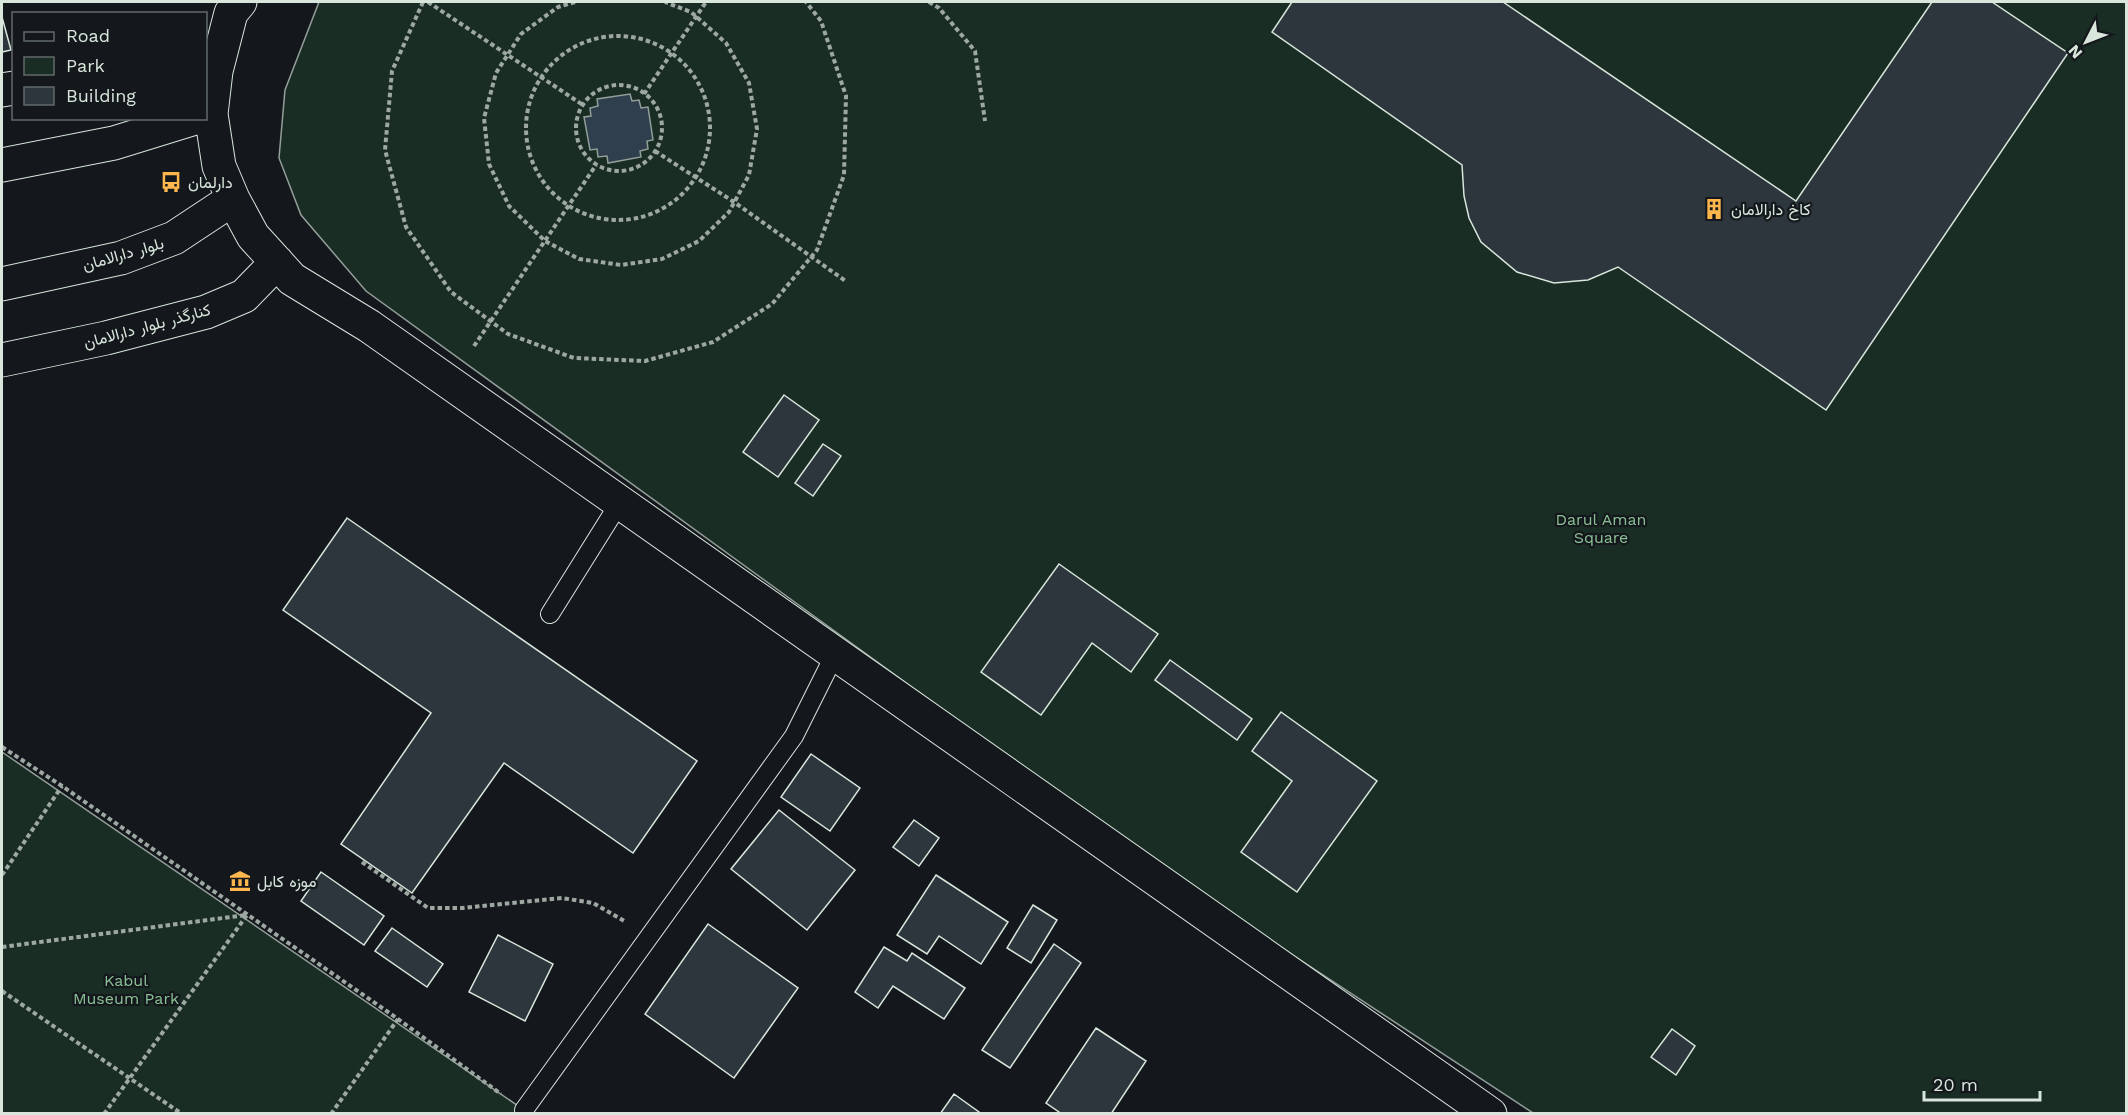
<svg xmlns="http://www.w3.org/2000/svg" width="2128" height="1115" viewBox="0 0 2128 1115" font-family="'Work Sans',Vazirmatn,sans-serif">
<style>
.green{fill:#1a2d24;stroke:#939e99;stroke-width:1.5}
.water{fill:#2f3f4d;stroke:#939e99;stroke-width:1.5}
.building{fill:#2c363c;stroke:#d8e6dc;stroke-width:1.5}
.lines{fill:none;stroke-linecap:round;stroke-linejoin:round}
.lane-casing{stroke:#d8e6dc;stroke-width:20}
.secondary-casing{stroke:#d8e6dc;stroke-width:35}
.path{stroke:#9da8a2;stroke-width:4;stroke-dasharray:4.5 3;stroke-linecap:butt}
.lane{stroke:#14181c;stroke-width:18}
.secondary{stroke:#14181c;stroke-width:33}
.labels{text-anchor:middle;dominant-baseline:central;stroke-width:4.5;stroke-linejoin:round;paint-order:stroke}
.poi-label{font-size:16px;fill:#d8e6dc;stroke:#14181c;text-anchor:start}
.street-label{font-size:16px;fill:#d8e6dc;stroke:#14181c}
.park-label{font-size:16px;fill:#8ac095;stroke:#14181c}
</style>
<rect width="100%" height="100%" fill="#14181c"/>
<path class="green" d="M319 2H2126V1113H1533L1168 873 366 291 301 215 279 158 285 90Z
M2 752 524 1110 528 1113H2Z"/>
<path class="water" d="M630 94 632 101 639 100 641 108 648 107 653 140 647 141 648 149 640 151 641 157 608 163 607 156 598 157 597 149 590 150 584 117 591 116 590 108 598 106 597 99Z"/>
<path class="building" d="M1292 2H1503L1796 201 1932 2H1992L2068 53 1826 410 1618 267 1588 280 1554 283 1517 272 1481 242 1469 218 1464 196 1462 165 1272 32Z
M2 17 11 50 2 52Z
M784 395 819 420 778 477 743 452Z
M823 444 841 456 813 496 795 483Z
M347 518 697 761 633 853 504 763 412 893 341 844 431 713 283 610Z
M1059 564 1158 634 1131 672 1092 643 1041 715 981 672Z
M1170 660 1252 719 1237 740 1155 680Z
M1281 712 1377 781 1297 892 1241 852 1292 781 1252 751Z
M811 754 860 788 830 831 781 797Z
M779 810 855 870 807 930 731 869Z
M914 820 939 838 919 866 893 847Z
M321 872 384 916 364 945 301 901Z
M936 875 1008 922 981 964 939 936 927 954 897 935Z
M1033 905 1057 920 1031 963 1007 948Z
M708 924 798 988 734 1078 645 1014Z
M392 928 443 964 427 987 375 951Z
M498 935 553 964 525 1021 469 992Z
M1054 944 1081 963 1010 1068 982 1050Z
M884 947 907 961 912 953 965 988 944 1019 893 986 878 1008 855 992Z
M1096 1028 1146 1061 1111 1114H1062L1046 1103Z
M1672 1029 1695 1046 1676 1075 1651 1057Z
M954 1094 979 1112 978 1114H940Z"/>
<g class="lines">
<defs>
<path id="lane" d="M550 614 620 502
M524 1110 794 736 835 654"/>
<path id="secondary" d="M240 2 231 13 216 71 211 114 219 166 233 199 253 236 292 279 369 326 1490 1114
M2 90 14 88
M2 165 114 143 195 118
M2 284 121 258 174 238 233 199
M2 360 106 338 206 312 244 296 277 262"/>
</defs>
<use href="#lane" class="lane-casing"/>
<use href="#secondary" class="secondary-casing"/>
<path class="path" d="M423 2 392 71 385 150 406 227 451 292 508 334 574 358 645 361 713 342 772 304 817 250 844 175 846 96 821 21 806 2
M428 2 583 105
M575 2 558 7 521 34 496 73 484 118 489 164 509 206 545 241 579 259 621 265 662 259 699 241 729 212 749 175 757 129 749 83 726 43 691 12 665 2
M929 2 939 8 975 51 985 121
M526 128a92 92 0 1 1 184 0a92 92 0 1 1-184 0Z
M576 128a43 43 0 1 1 86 0a43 43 0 1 1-86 0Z
M644 94 706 2
M655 151 734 202 847 282
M474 346 596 165
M2 747 62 786 398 1019 501 1094
M362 862 428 908H463L562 898 593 903 626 922
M2 875 62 786
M2 947 246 915
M2 991 182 1114
M104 1114 247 915
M331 1114 398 1019"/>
<use href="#lane" class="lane"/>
<use href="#secondary" class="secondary"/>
</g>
<defs>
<symbol id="bus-bare" viewBox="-9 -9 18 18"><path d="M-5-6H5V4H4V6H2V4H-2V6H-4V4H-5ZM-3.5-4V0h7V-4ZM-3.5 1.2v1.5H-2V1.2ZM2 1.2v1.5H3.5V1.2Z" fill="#ffb74d" stroke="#14181c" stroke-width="2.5" paint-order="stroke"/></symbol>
<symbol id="building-bare" viewBox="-9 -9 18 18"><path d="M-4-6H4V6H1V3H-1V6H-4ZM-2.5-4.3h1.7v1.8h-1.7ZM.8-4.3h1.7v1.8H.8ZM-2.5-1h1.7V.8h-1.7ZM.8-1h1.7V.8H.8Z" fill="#ffb74d" stroke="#14181c" stroke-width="2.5" paint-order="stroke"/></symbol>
<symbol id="museum-bare" viewBox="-9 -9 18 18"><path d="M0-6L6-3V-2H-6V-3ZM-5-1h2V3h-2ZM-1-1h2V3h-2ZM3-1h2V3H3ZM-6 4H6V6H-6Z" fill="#ffb74d" stroke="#14181c" stroke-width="2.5" paint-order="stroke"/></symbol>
</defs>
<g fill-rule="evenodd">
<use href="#bus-bare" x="156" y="167" width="30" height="30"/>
<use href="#building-bare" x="1699" y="194" width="30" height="30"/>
<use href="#museum-bare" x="225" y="866" width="30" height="30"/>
</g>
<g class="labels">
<g class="poi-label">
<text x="188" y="182">دارلمان</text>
<text x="1731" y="209">کاخ دارالامان</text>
<text x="257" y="881">موزه کابل</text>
</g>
<g class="street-label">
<text transform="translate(123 254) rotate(-16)">بلوار دارالامان</text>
<text transform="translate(147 326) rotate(-15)">کنارگذر بلوار دارالامان</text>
</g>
<g class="park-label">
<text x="1601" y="519">Darul Aman<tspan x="1601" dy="18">Square</tspan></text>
<text x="126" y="980">Kabul<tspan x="126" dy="18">Museum Park</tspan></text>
</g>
</g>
<rect width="2128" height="1115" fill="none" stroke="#d8e6dc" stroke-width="6"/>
<rect x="12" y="12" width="195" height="108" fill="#14181c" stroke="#626a69" stroke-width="1.5"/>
<rect x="24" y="32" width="30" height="9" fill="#14181c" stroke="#626a69" stroke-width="1.5"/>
<text x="66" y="42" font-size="18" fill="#d8e6dc">Road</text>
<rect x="24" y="57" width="30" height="18" fill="#1a2d24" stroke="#626a69" stroke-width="1.5"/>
<text x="66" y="72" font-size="18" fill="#d8e6dc">Park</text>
<rect x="24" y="87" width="30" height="18" fill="#2c363c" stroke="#626a69" stroke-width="1.5"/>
<text x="66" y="102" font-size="18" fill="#d8e6dc">Building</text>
<g transform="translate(2086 42) rotate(228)" stroke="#14181c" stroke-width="4.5" paint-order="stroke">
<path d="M0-4.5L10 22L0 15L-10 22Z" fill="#d8e6dc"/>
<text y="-9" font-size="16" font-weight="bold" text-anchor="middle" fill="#d8e6dc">N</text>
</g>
<path d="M1924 1091v9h116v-9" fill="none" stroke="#d8e6dc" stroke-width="3"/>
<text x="1933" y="1091" font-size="18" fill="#d8e6dc" stroke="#14181c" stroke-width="4.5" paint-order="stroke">20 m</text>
</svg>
